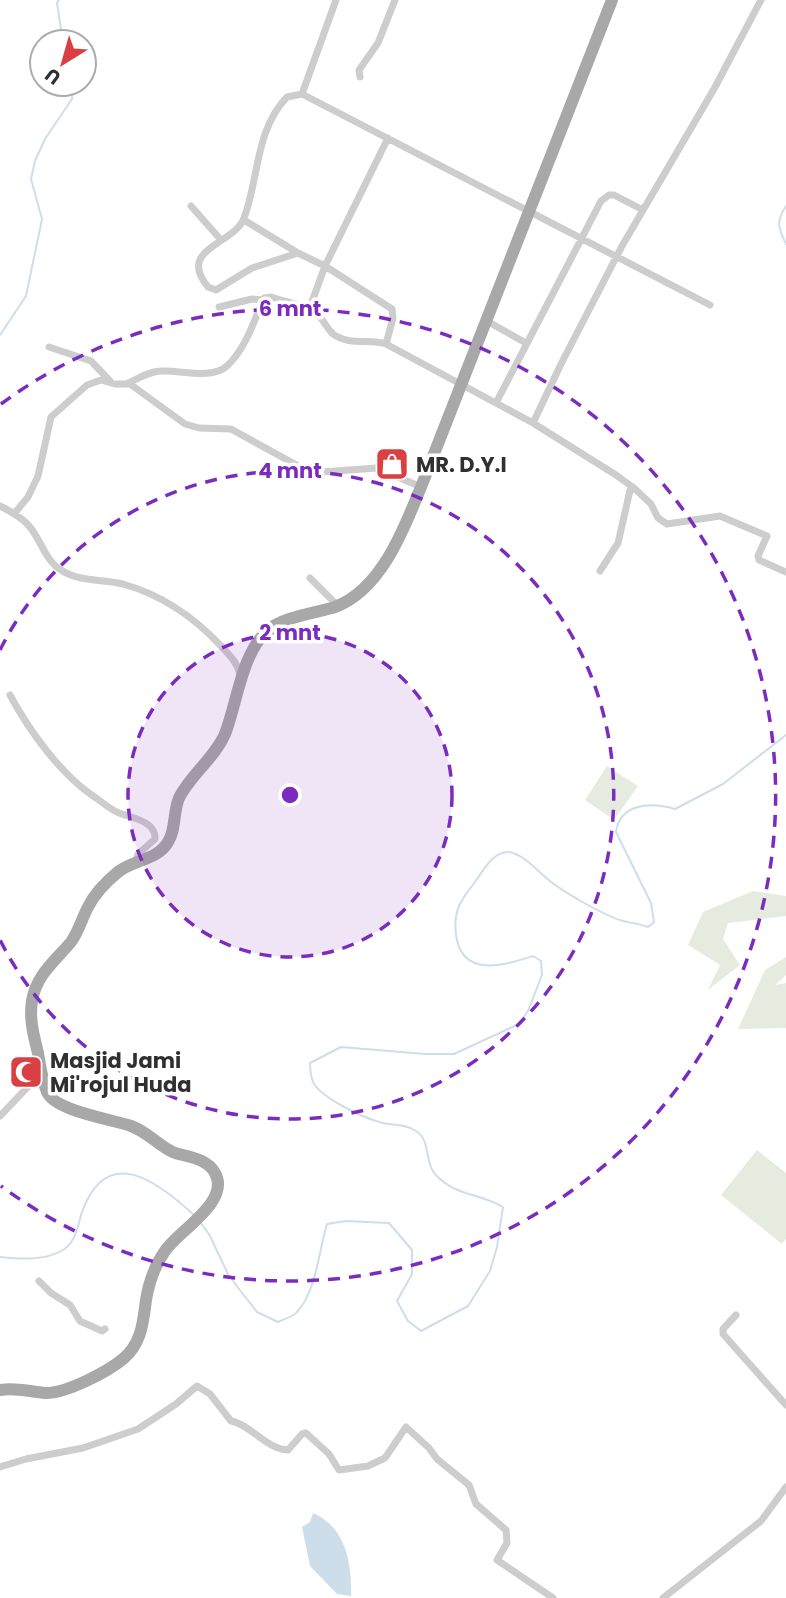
<svg xmlns="http://www.w3.org/2000/svg" width="786" height="1598" viewBox="0 0 786 1598" font-family="Poppins,sans-serif">
<style>
.green{fill:#e5ecdf}
.water{fill:#cddeea}
.lines{fill:none;stroke-linecap:round;stroke-linejoin:round}
.stream{stroke:#cddeea;stroke-width:2}
.street{stroke:#cdcdcd;stroke-width:7}
.primary{stroke:#a8a8a8;stroke-width:12}
.ring{fill:none;stroke:#7b2cbf;stroke-width:3.5;stroke-dasharray:12 9}
.labels{text-anchor:middle;dominant-baseline:central;stroke-width:7;stroke-linejoin:round;paint-order:stroke}
.poi-label{font-size:21px;font-weight:bold;fill:#303030;stroke:#fff;text-anchor:start}
.centre{fill:#7b2cbf;stroke:#fff;stroke-width:3.5}
.ring-label{font-size:21px;text-anchor:middle;font-weight:bold;fill:#7b2cbf;stroke:#fff;stroke-width:7;stroke-linejoin:round;paint-order:stroke}
</style>
<rect width="100%" height="100%" fill="#fff"/>
<path class="green" d="M607 766 638 786 614 820 585 800Z
M753 891 786 896V916L728 923 723 939 740 965 708 990 720 965 688 945 703 912Z
M786 957V975L775 985 786 983V1028L738 1029 765 970Z
M757 1150 786 1173V1239L782 1244 721 1195Z"/>
<path class="water" d="M313 1513C346 1527 352 1564 351 1596L337 1594 310 1566 302 1527 310 1522Z"/>
<g class="lines">
<path class="stream" d="M59 0 57 3 63 42
M786 206C776 221 778 228 786 244
M0 335 26 296 42 219 31 179 35 161 45 139 72 99 73 84
M200 1222 209 1234 228 1274 239 1289 257 1312 278 1322C284 1319 293 1317 297 1312 316 1292 319 1250 327 1224L346 1221 389 1223 412 1250V1274L397 1301 408 1321 421 1331 468 1306 490 1271 497 1247 503 1207C477 1192 456 1197 435 1174 424 1162 431 1140 416 1131 404 1123 392 1126 379 1122 362 1117 324 1099 314 1084 311 1078 310 1070 310 1063L341 1047 425 1054H454L519 1024 528 1011 542 975 541 961 533 956C505 965 462 979 456 935 453 911 460 901 475 882 483 871 493 851 509 852 522 854 535 868 544 876 559 890 603 915 623 921 631 923 640 924 648 927L654 922 651 903 616 832C620 803 651 802 675 809L723 784 786 735
M0 1257C20 1259 45 1261 63 1250 76 1242 78 1225 82 1212 107 1143 157 1181 194 1215"/>
<path class="street" d="M336 0 302 94 710 305
M360 77 359 70 378 43 395 0
M302 94 287 97C255 130 259 179 244 218 234 245 176 248 208 287L216 290 252 268 298 253 325 266 392 309 393 318 386 344
M191 206 221 240
M244 220 298 253
M219 307 252 299 264 300
M309 310 325 266 388 138
M485 320 526 343
M49 347 91 361 110 381
M126 384C137 379 150 371 162 371 182 370 211 380 227 366 246 348 254 321 264 298L271 297C285 302 306 305 318 315 325 321 328 332 336 336 351 345 370 339 386 344L533 423 616 475 634 488 651 504 658 518 667 524 720 516 767 536 758 556 759 560 786 572
M496 403 601 201 609 195H614L643 210
M533 423 561 364 622 246 714 89 761 0
M0 506C10 511 23 518 30 527 41 541 46 561 61 570 79 582 103 579 123 584 162 595 194 617 221 646 230 656 239 664 240 677
M14 514 28 497 38 476 51 417 87 385 101 380 115 384H130L185 424 199 428 231 429 302 468 321 472 377 468 421 487
M600 571 618 543 631 486
M310 578 338 606
M10 695C30 732 61 775 96 798 103 803 111 810 119 813 132 818 156 821 155 839L138 854 136 861
M0 1116 41 1073
M39 1281 51 1293 70 1305 80 1321 102 1331 105 1329
M736 1315 723 1329V1334L786 1405
M0 1467 26 1459 83 1448 138 1429 176 1404 197 1386 210 1394 231 1421C250 1424 266 1449 288 1450L302 1434 306 1433 329 1454 339 1470 368 1466 385 1458 406 1427 429 1448 437 1459 469 1485 476 1504 506 1530 507 1543 497 1560 553 1598
M663 1598 761 1521 786 1487"/>
<path class="primary" d="M0 1390C16 1387 30 1392 46 1393 67 1393 107 1372 123 1359 142 1343 143 1322 146 1300 149 1282 155 1265 165 1251 179 1230 231 1202 215 1173 208 1159 189 1157 175 1153 159 1147 150 1133 131 1126 111 1119 55 1111 47 1092 42 1080 40 1066 38 1053 34 1037 29 1019 32 1001 36 975 55 961 71 942 79 931 82 918 88 907 95 893 107 881 118 872 133 860 158 860 168 842 176 830 173 812 179 798 191 774 214 759 225 734 237 703 242 653 267 631 281 617 316 613 335 607 381 590 404 529 421 487L612 0"/>
</g>
<circle cx="290" cy="795" r="162" fill="#7b2cbf" fill-opacity=".12"/>
<g class="ring">
<circle cx="290" cy="795" r="162"/>
<path d="M0 650A324 324 0 1 1 0 940"/>
<path d="M1 404A486 486 0 1 1 1 1186"/>
</g>
<defs>
<symbol id="shop-square" viewBox="-11 -11 22 22"><rect x="-9" y="-9" width="18" height="18" rx="4" fill="#da3f44" stroke="#fff"/><path d="M-5-2.5h2.3a2.7 3.5 0 0 1 5.4 0H5L5.5 6h-11ZM-1.5-2.5h3a1.5 2.3 0 0 0-3 0Z" fill="#fff"/></symbol>
<symbol id="mosque-square" viewBox="-11 -11 22 22"><rect x="-9" y="-9" width="18" height="18" rx="4" fill="#da3f44" stroke="#fff"/><path d="M3.5-4.9A6 6 0 1 0 3.5 4.9A5 5 0 1 1 3.5-4.9Z" fill="#fff"/></symbol>
</defs>
<g fill-rule="evenodd">
<use href="#shop-square" x="373" y="445" width="38" height="38"/>
<use href="#mosque-square" x="7" y="1053" width="38" height="38"/>
</g>
<g class="labels">
<g class="poi-label">
<text x="416" y="464">MR. D.Y.I</text>
<text x="50" y="1060">Masjid Jami<tspan x="50" dy="24">Mi'rojul Huda</tspan></text>
</g>
</g>
<circle cx="290" cy="795" r="10" class="centre"/>
<g class="ring-label">
<text x="290" y="316">6 mnt</text>
<text x="290" y="478">4 mnt</text>
<text x="290" y="640">2 mnt</text>
</g>
<g transform="translate(63 63) rotate(217)"><circle r="33" fill="#ffffff" stroke="#acacac" stroke-width="2"/>
<path d="M0-5L12 26L0 18L-12 26Z" fill="#da3f44"/>
<text y="-10" font-size="19" font-weight="bold" text-anchor="middle" fill="#303030">U</text>
</g>
</svg>
